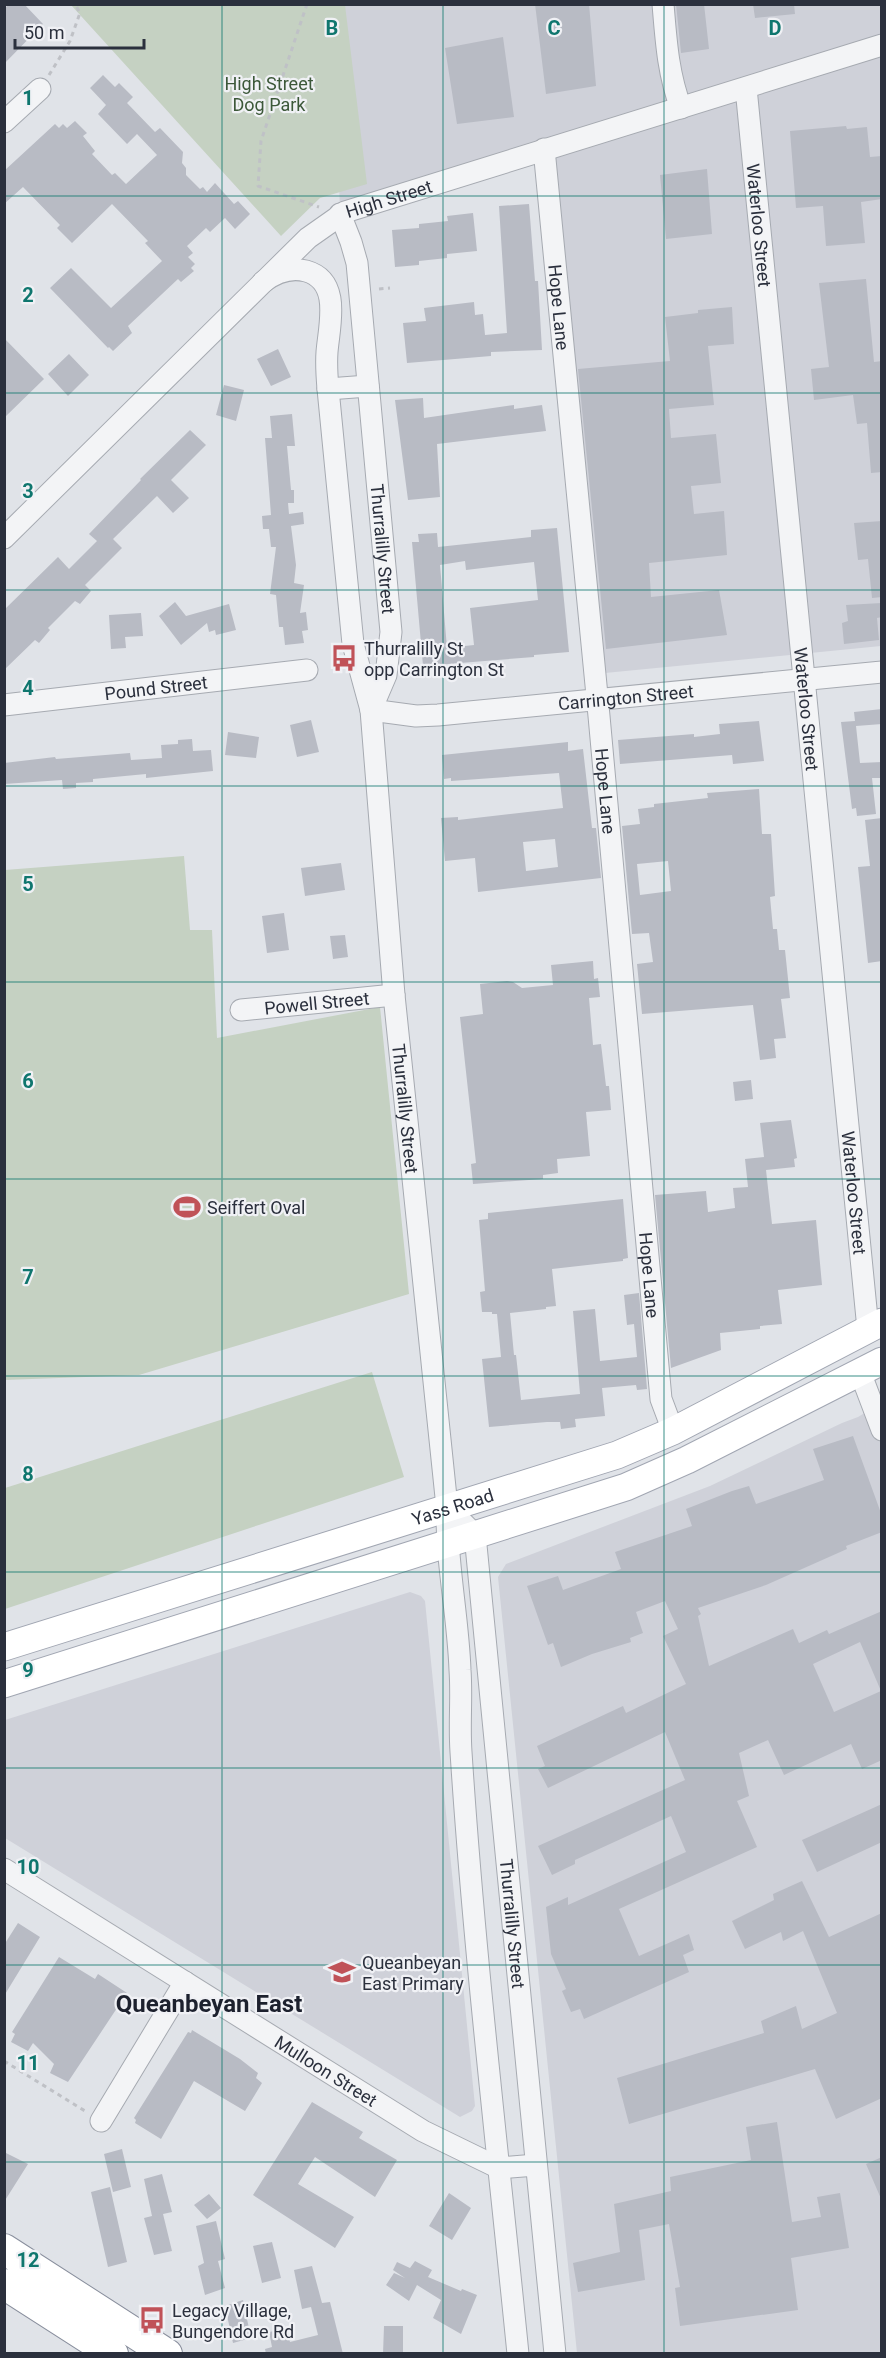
<svg xmlns="http://www.w3.org/2000/svg" width="886" height="2358" viewBox="0 0 886 2358" font-family="Roboto,sans-serif">
<style>
.built{fill:#cfd1d9}
.green{fill:#c5d1c2}
.building{fill:#b8bbc4;fill-rule:evenodd}
.lines{fill:none;stroke-linecap:round;stroke-linejoin:round}
.minor-casing{stroke:#a6aab1;stroke-width:23}
.major-casing{stroke:#a1a6b2;stroke-width:29}
.highway-casing{stroke:#898f9d;stroke-width:32}
.path{stroke:#bfc1c6;stroke-width:3;stroke-dasharray:4.5 4.5;stroke-linecap:butt}
.minor{stroke:#f3f4f6;stroke-width:21}
.major{stroke:#fff;stroke-width:27}
.highway{stroke:#fff;stroke-width:30}
.grid{fill:none;stroke:#0f766e;stroke-width:1.5;stroke-opacity:0.55}
.labels{text-anchor:middle;dominant-baseline:central;stroke-width:4.5;stroke-linejoin:round;paint-order:stroke}
.park-label{font-size:18px;fill:#3c5839;stroke:#f0f1f5}
.street-label{font-size:18px;fill:#2b303d;stroke:#f0f1f5}
.poi-label{font-size:18px;fill:#2b303d;stroke:#f0f1f5;text-anchor:start}
.district-label{font-size:24px;font-weight:bold;fill:#1d212e;stroke:#f0f1f5}
.grid-label{font-size:20px;text-anchor:middle;font-weight:bold;fill:#0f766e;stroke:#f0f1f5;stroke-width:4.5;stroke-linejoin:round;paint-order:stroke}
</style>
<rect width="100%" height="100%" fill="#e0e3e8"/>
<path class="built" d="M334 5H881V646L605 673 544 149 340 214Z
M881 1403V2353H577L498 1577 506 1564 710 1486 842 1423 858 1417Z
M410 1592 421 1596 425 1601 475 2106 472 2111 460 2117 5 1838V1720Z"/>
<path class="green" d="M71 5H345L367 184 320 198 281 236Z
M184 856 190 930H212L217 1038 380 1007 409 1294 139 1375 5 1380V870Z
M372 1372 404 1477 5 1609V1488Z"/>
<path class="building" d="M9 4H24L43 24 4 64V9Z
M535 4H589L596 86 546 94Z
M676 4H704L709 49 681 53Z
M753 4H794L795 14 755 18Z
M503 37 514 117 457 124 445 48Z
M103 75 115 87 119 83 133 97 127 103 155 132 160 128 183 152 182 163 186 168V175L200 189 203 187 207 192 215 183 234 204 238 201 250 214 235 229 225 218 210 232 206 228 187 246 193 253 188 257 195 264 191 268 194 271 181 282 178 279 128 326 132 333 113 351 109 347 108 348 50 288 71 268 111 308 162 261 145 243 148 241 112 204 72 243 57 228 60 225 23 187 4 204V171L55 124 59 128 63 124 67 128 75 121 87 133 83 136 95 151 92 154 112 175 115 173 126 184 157 155 137 134 127 144 98 114 106 105 90 88Z
M846 126 847 129 867 127 870 157 882 156V199L861 202 865 243 826 246 823 206 796 208 790 131Z
M707 169 712 234 666 239 660 175Z
M529 204 535 281H538L542 350 491 352V356L407 363 403 323 426 321 424 308 474 302 475 315 483 314 485 335 507 333 499 206Z
M473 213 477 251 447 254V258L419 261V265L395 267 392 230 419 228V224L448 221 447 216Z
M866 279 874 362 882 361V472L871 473 867 423 857 424 853 395 814 400 811 369 829 367 819 283Z
M732 307 734 344 708 346 714 405 669 409 671 438 716 434 721 483 691 486 694 514 724 511 727 555 649 563 651 597 719 590 727 635 606 649 578 369 670 361 665 317 698 313V310Z
M4 338 44 379 4 418Z
M278 349 291 377 271 386 257 359Z
M69 354 89 375 68 396 48 374Z
M224 385 244 390 236 421 216 415Z
M423 398 424 418 514 405V409L542 405 546 431 437 444 440 497 408 500 395 400Z
M292 414 295 446H287L291 490H294V503H288L289 514 303 512 304 524 291 526 296 565 294 583 304 585 300 613 306 612 308 630 302 631 304 643 285 645 283 627H279L276 595 270 594 276 547H271L269 529H263L262 516 271 515 265 438H272L270 416Z
M190 430 206 445 171 480 189 498 173 513 157 496 113 539 122 548 85 585 91 591 80 604 75 601 48 628 50 630 39 643 35 640 4 670V610L58 557 69 569 97 541 89 534 141 480 140 479Z
M882 521V597L872 598 868 559 858 560 854 523Z
M557 528 569 652 534 655V657L423 666 412 542H419L418 534 437 533 438 547 531 537V530ZM465 561 466 570 534 562 538 600 470 608 474 645 447 648 440 565Z
M175 602 186 616 229 604 236 630 216 635 215 630 209 632 207 623 181 645 159 616Z
M882 603V617L877 618 879 640 844 644 842 623 848 621 846 605Z
M141 613 143 636 125 637 126 648 111 649 109 615Z
M882 709V724L856 726 860 763 882 762V778H872L876 814 857 816 856 808 852 809 841 722 855 721 854 712Z
M311 720 319 752 297 757 290 725Z
M759 721 764 761 733 764 732 755 620 764 618 740 694 734V737L720 734 719 724Z
M228 732 259 737 256 758 225 755Z
M192 739 193 751 211 750 213 771 146 778V774L93 779V782L76 783V788L63 789 62 780 4 784V763L55 757 56 759 130 753 131 760 162 758 161 745 178 744V740Z
M568 742V751L583 749 592 828H596L601 878 478 892 475 858 445 861 441 818 458 817V820L563 808 559 773 451 781V778L444 779 442 755ZM555 839 558 867 526 871 523 842Z
M759 789 762 834H771L775 896 770 897 773 929H777L779 950H785L790 998 781 999 786 1038 774 1039 776 1058 760 1060 753 1005 642 1014 637 964 653 962 649 933 632 934 622 826 640 824 638 809 654 807V804L708 798 707 793ZM668 861 671 891 640 895 637 864Z
M882 818V961L868 963 858 867 870 866 865 820Z
M341 863 345 890 305 896 301 868Z
M284 913 289 950 267 953 262 916Z
M345 935 348 957 333 959 330 936Z
M593 961 594 979 598 978 600 997 589 998 593 1045 601 1044 606 1086H609L611 1110 586 1112 590 1156 557 1159 558 1173 543 1175V1179L473 1184 471 1164 476 1163 460 1017 483 1014 480 984 507 981 513 982 522 988 553 985 551 965Z
M751 1080 753 1099 735 1101 733 1082Z
M791 1120 797 1158 794 1159 795 1167 766 1170 772 1224 816 1220 822 1285 778 1290 782 1324 760 1326V1329L720 1333 721 1350 671 1368 655 1195 706 1191 708 1212 735 1208 733 1188 748 1187 745 1159 764 1157 760 1123Z
M623 1199 628 1258 623 1259V1261L552 1269 556 1306 546 1307V1309L510 1313 514 1355H516L521 1400 580 1394 573 1311 595 1309 600 1361 637 1357 634 1324 627 1325 624 1295 639 1293 647 1389 637 1390 636 1385 602 1388 605 1416 575 1419 576 1427 561 1429 560 1422H547L489 1427 482 1359 501 1357 497 1314H492V1312H482L480 1292 485 1291 479 1220 488 1219V1213Z
M853 1436 882 1516V1532L846 1546 847 1549 766 1585 698 1608 701 1614 698 1616 709 1666 793 1629 799 1643 827 1630 829 1634 882 1611V1760L862 1769 851 1744 784 1775 768 1740 739 1753 749 1796 737 1801 757 1847 619 1909 639 1956 689 1934 694 1950 683 1955 689 1972 584 2019 580 2009 571 2012 562 1991 566 1989 551 1954 546 1907 568 1897V1905L686 1852 671 1816 575 1860V1864L552 1875 538 1846 685 1780 665 1732 548 1788 538 1769 545 1766 537 1746 623 1706 626 1713 686 1684 663 1636 678 1629 665 1601 636 1612 643 1633 630 1638 631 1642 592 1654 561 1667 553 1643 548 1645 527 1586 558 1576 563 1590 621 1569 615 1552 692 1526 686 1509 732 1491 749 1486 756 1504 824 1480 813 1449ZM860 1642 881 1691 834 1712 813 1664Z
M882 1804V1842L817 1872 802 1840Z
M802 1881 829 1937 882 1913V2098L836 2119 815 2069 629 2124 617 2078 764 2033 761 2021 796 2006 802 2029 837 2013 803 1931 783 1941 781 1932 745 1949 732 1921 774 1900 773 1894Z
M18 1923 40 1937 4 1996V1945Z
M59 1957 95 1979 98 1974 127 1993 68 2082 50 2073 54 2064 33 2043 28 2051 11 2042 15 2034 12 2032Z
M192 2030 240 2059 258 2073 256 2078 262 2083 245 2111 194 2081 161 2139 135 2123 136 2120 134 2118 188 2032 191 2033Z
M312 2102 363 2132 359 2138 397 2160 375 2197 315 2157 298 2184 354 2217 335 2248 253 2195Z
M777 2122 792 2222 821 2217 817 2197 840 2193 849 2248 791 2258 798 2310 680 2326 675 2288 680 2287 669 2224 639 2230 645 2280 578 2292 573 2263 620 2252 614 2204 671 2191 670 2177 751 2160 746 2127Z
M122 2149 131 2187 113 2192 104 2154Z
M4 2152 28 2164 4 2202Z
M882 2157V2201L866 2164Z
M162 2174 172 2212 163 2214 172 2251 154 2255 144 2218 152 2216 144 2179Z
M110 2187 127 2262 108 2267 91 2192Z
M449 2193 471 2208 452 2240 429 2226Z
M209 2194 221 2208 207 2219 194 2205Z
M216 2221 225 2259 218 2261 225 2288 205 2295 198 2266 204 2263 196 2226Z
M272 2242 281 2278 262 2283 253 2246Z
M415 2261 432 2270 428 2277 461 2291 462 2289 477 2295 461 2334 433 2318 441 2300 417 2285 409 2301 386 2285 394 2273 405 2278 393 2270 397 2262 410 2268Z
M312 2266 322 2303 330 2302 343 2354H266L265 2349 272 2347 269 2332 287 2329 290 2342 318 2335 311 2307 302 2309 294 2270Z
M243 2300 251 2338 233 2343 225 2306Z
M384 2326H403V2354H383Z"/>
<g class="lines">
<defs>
<g id="minor">
<path d="M663 4C666 40 668 74 681 108"/>
<path id="s1" d="M746 88 868 1329"/>
<path d="M4 122 40 89"/>
<path id="s2" d="M544 149 599 716 661 1399 673 1431"/>
<path id="s3" d="M340 214 351 242 357 263 391 632 386 675 371 710"/>
<path id="s4" d="M263 282C275 273 291 267 306 271 342 281 329 326 327 352 326 365 327 377 328 389L353 644 371 710 394 995 447 1507C446 1562 458 1615 460 1670 462 1697 459 1724 461 1752 474 1953 498 2153 518 2354"/>
<path d="M328 389 368 386"/>
<path id="s5" d="M4 538 308 238 345 212 882 45"/>
<path id="s6" d="M4 705 307 670"/>
<path id="s7" d="M371 710 416 716 438 715 882 672"/>
<path id="s8" d="M241 1010 394 995"/>
<path d="M860 1372 882 1430"/>
<path id="s9" d="M447 1507 475 1535 555 2354"/>
<path id="s10" d="M4 1869 423 2131 499 2168 536 2165"/>
<path d="M101 2121 185 1982"/>
</g>
<g id="major">
<path id="s11" d="M4 1647 617 1455 673 1431 882 1322"/>
<path d="M4 1684 626 1487 687 1460 882 1361"/>
</g>
<path id="highway" d="M4 2249 167 2354
M4 2284 113 2354"/>
</defs>
<use href="#minor" class="minor-casing"/>
<use href="#major" class="major-casing"/>
<use href="#highway" class="highway-casing"/>
<path class="path" d="M307 4 261 141 258 186 319 207
M49 75 70 41 80 13 75 4
M379 289 390 288
M4 2061 85 2111"/>
<use href="#minor" class="minor"/>
<use href="#major" class="major"/>
<use href="#highway" class="highway"/>
</g>
<path class="grid" d="M222 4V2354M443 4V2354M664 4V2354M4 196H882M4 393H882M4 590H882M4 786H882M4 982H882M4 1179H882M4 1376H882M4 1572H882M4 1768H882M4 1965H882M4 2162H882"/>
<defs>
<symbol id="bus-bare" viewBox="-9 -9 18 18"><path d="M-5-6H5V4H4V6H2V4H-2V6H-4V4H-5ZM-3.5-4V0h7V-4ZM-3.5 1.2v1.5H-2V1.2ZM2 1.2v1.5H3.5V1.2Z" fill="#c05258" stroke="#f0f1f5" stroke-width="2.5" paint-order="stroke"/></symbol>
<symbol id="stadium-bare" viewBox="-9 -9 18 18"><path d="M0-5a6.5 5 0 1 0 0 10a6.5 5 0 1 0 0-10ZM-3.5-1.8h7v3.6h-7Z" fill="#c05258" stroke="#f0f1f5" stroke-width="2.5" paint-order="stroke"/></symbol>
<symbol id="school-bare" viewBox="-9 -9 18 18"><path d="M0-5L7-2L0 1L-7-2ZM-4 1L0 2.5L4 1V4Q0 6-4 4Z" fill="#c05258" stroke="#f0f1f5" stroke-width="2.5" paint-order="stroke"/></symbol>
</defs>
<g fill-rule="evenodd">
<use href="#bus-bare" x="325" y="639" width="38" height="38"/>
<use href="#stadium-bare" x="168" y="1188" width="38" height="38"/>
<use href="#school-bare" x="323" y="1953" width="38" height="38"/>
<use href="#bus-bare" x="133" y="2301" width="38" height="38"/>
</g>
<g class="labels">
<g class="park-label">
<text x="269" y="83">High Street<tspan x="269" dy="21">Dog Park</tspan></text>
</g>
<g class="street-label">
<text stroke="none"><textPath href="#s5" startOffset="518">High Street</textPath></text>
<text stroke="none"><textPath href="#s1" startOffset="138">Waterloo Street</textPath></text>
<text stroke="none"><textPath href="#s2" startOffset="159">Hope Lane</textPath></text>
<text stroke="none"><textPath href="#s3" startOffset="339">Thurralilly Street</textPath></text>
<text stroke="none"><textPath href="#s6" startOffset="153">Pound Street</textPath></text>
<text stroke="none"><textPath href="#s7" startOffset="256">Carrington Street</textPath></text>
<text stroke="none"><textPath href="#s1" startOffset="624">Waterloo Street</textPath></text>
<text stroke="none"><textPath href="#s2" startOffset="645">Hope Lane</textPath></text>
<text stroke="none"><textPath href="#s8" startOffset="76">Powell Street</textPath></text>
<text stroke="none"><textPath href="#s4" startOffset="900">Thurralilly Street</textPath></text>
<text stroke="none"><textPath href="#s1" startOffset="1110">Waterloo Street</textPath></text>
<text stroke="none"><textPath href="#s2" startOffset="1131">Hope Lane</textPath></text>
<text stroke="none"><textPath href="#s11" startOffset="470">Yass Road</textPath></text>
<text stroke="none"><textPath href="#s9" startOffset="430">Thurralilly Street</textPath></text>
<text stroke="none"><textPath href="#s10" startOffset="380">Mulloon Street</textPath></text>
</g>
<g class="poi-label">
<text x="364" y="648">Thurralilly St<tspan x="364" dy="21">opp Carrington St</tspan></text>
<text x="207" y="1207">Seiffert Oval</text>
<text x="362" y="1962">Queanbeyan<tspan x="362" dy="21">East Primary</tspan></text>
<text x="172" y="2310">Legacy Village,<tspan x="172" dy="21">Bungendore Rd</tspan></text>
</g>
<g class="district-label">
<text x="209" y="2004">Queanbeyan East</text>
</g>
</g>
<g class="grid-label">
<text x="332" y="35">B</text>
<text x="554" y="35">C</text>
<text x="775" y="35">D</text>
<text x="28" y="105">1</text>
<text x="28" y="302">2</text>
<text x="28" y="498">3</text>
<text x="28" y="695">4</text>
<text x="28" y="891">5</text>
<text x="28" y="1088">6</text>
<text x="28" y="1284">7</text>
<text x="28" y="1481">8</text>
<text x="28" y="1677">9</text>
<text x="28" y="1874">10</text>
<text x="28" y="2070">11</text>
<text x="28" y="2267">12</text>
</g>
<rect width="886" height="2358" fill="none" stroke="#2b303d" stroke-width="12"/>
<path d="M15 39v9h129v-9" fill="none" stroke="#2b303d" stroke-width="3"/>
<text x="24" y="39" font-size="18" fill="#2b303d" stroke="#f0f1f5" stroke-width="4.5" paint-order="stroke">50 m</text>
</svg>
